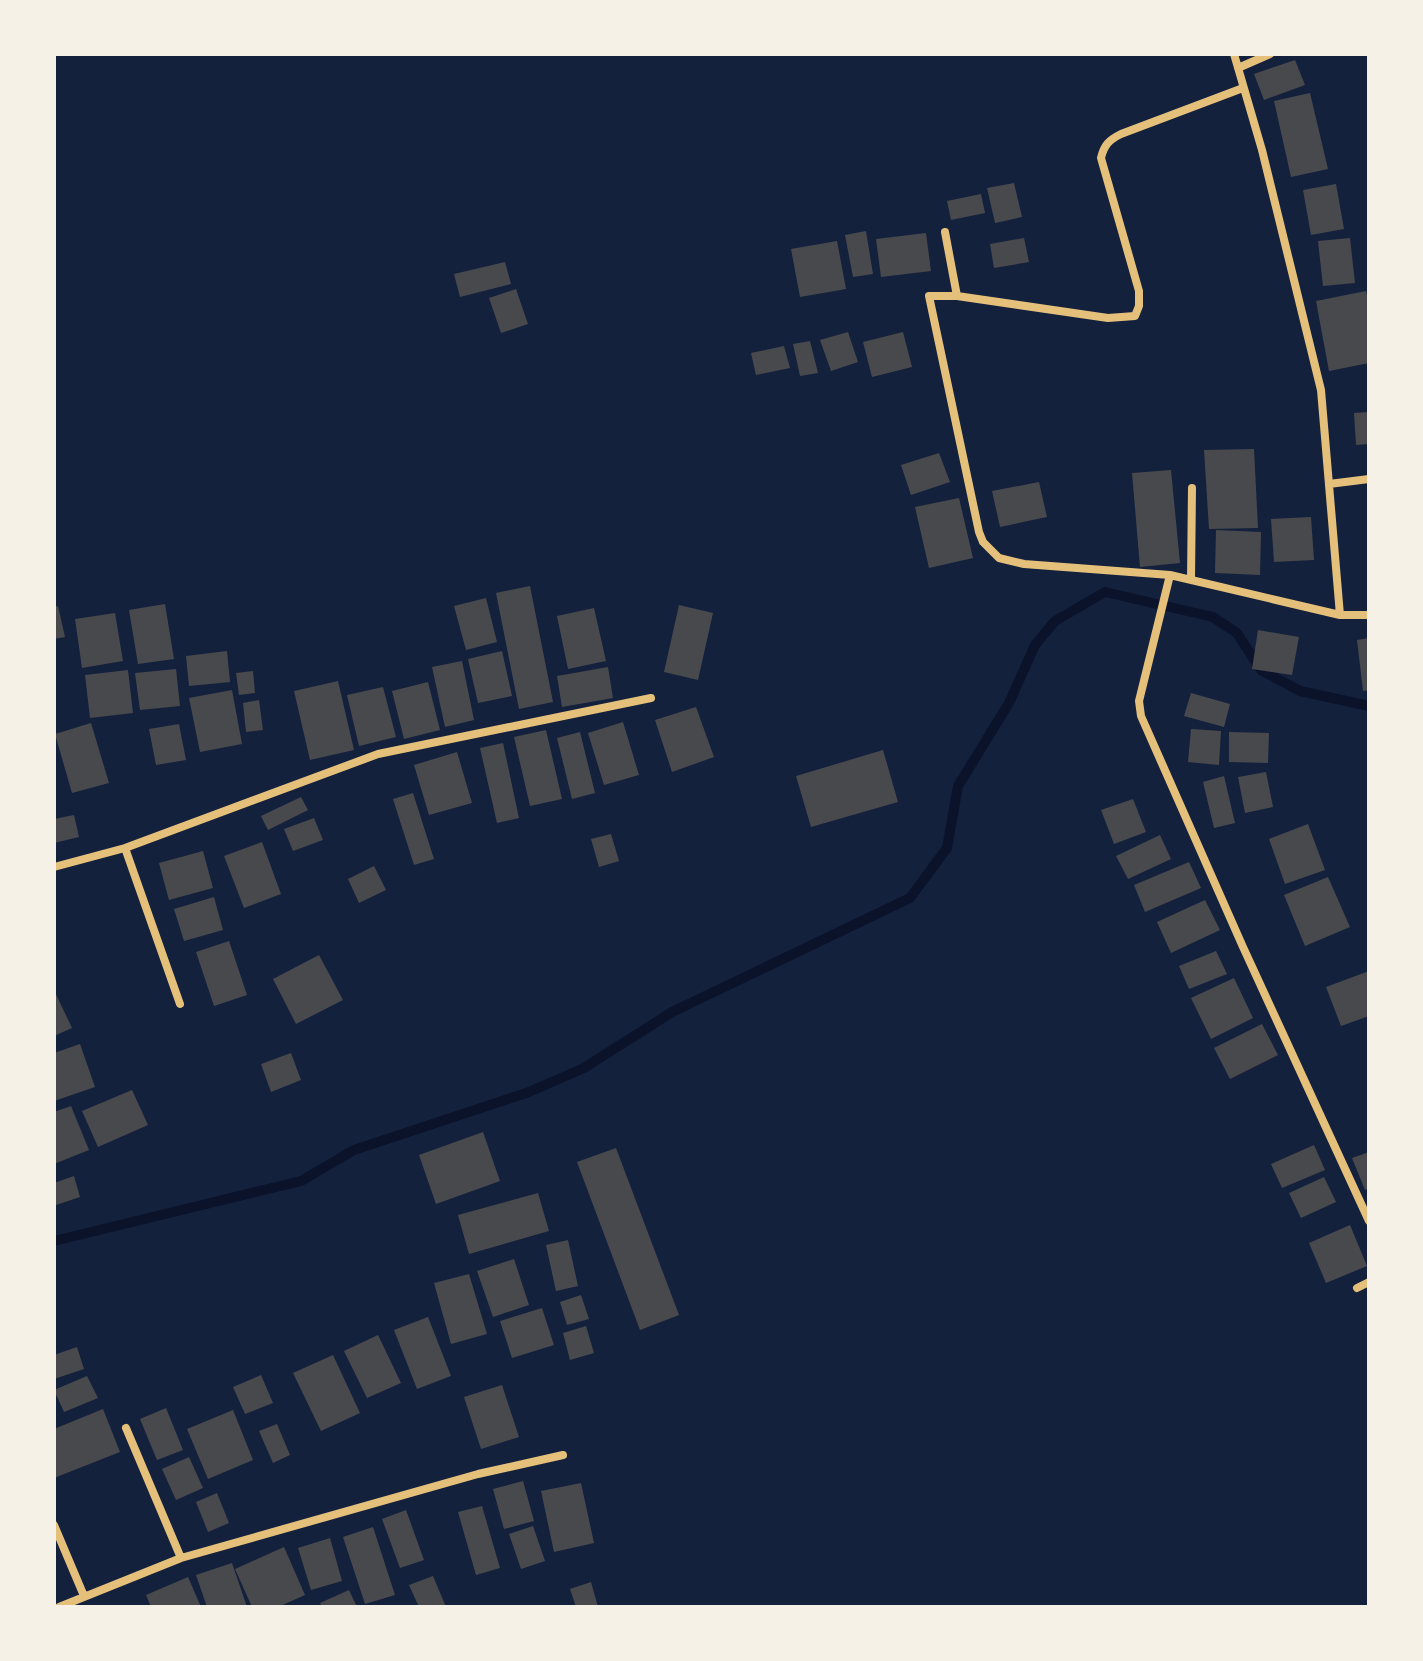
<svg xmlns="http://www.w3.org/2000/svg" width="1423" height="1661" viewBox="0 0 1423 1661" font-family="'Work Sans',sans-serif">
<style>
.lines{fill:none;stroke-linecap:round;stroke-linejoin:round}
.stream{stroke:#0b132b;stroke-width:10}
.building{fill:#48494c}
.minor{stroke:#e5c07b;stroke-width:8}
</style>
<rect width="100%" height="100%" fill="#14213d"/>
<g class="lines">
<path class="stream" d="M54 1241 301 1181 354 1150 529 1092 584 1068 672 1012 910 898 947 848 958 786 1009 703 1035 645 1055 621 1105 592 1213 617 1237 633 1261 670 1300 691 1369 706"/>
</g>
<path class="building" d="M1295 60 1305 85 1264 100 1254 74Z
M1310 93 1328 169 1291 177 1274 101Z
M1014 183 1022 217 995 223 987 188Z
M1336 184 1344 229 1311 235 1303 190Z
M981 194 985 213 951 220 947 201Z
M866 231 873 274 853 277 845 235Z
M926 233 931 271 881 277 876 239Z
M1024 238 1029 262 994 268 990 244Z
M1350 238 1355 283 1323 286 1318 241Z
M837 241 846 289 800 297 791 249Z
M505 262 511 284 460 297 454 274Z
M516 289 528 324 501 333 489 298Z
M1366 291 1369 306V363L1329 371 1316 301Z
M848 332 858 362 831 371 820 340Z
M903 332 912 367 872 377 863 342Z
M810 341 818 373 800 376 793 344Z
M784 346 790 368 756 375 751 353Z
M1369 412V444L1356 445 1354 413Z
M1254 449 1258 528 1209 529 1204 450Z
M939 453 950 482 911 495 901 465Z
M1171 470 1180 563 1140 567 1132 473Z
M1039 482 1047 517 1000 527 992 491Z
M959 498 973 558 929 568 915 507Z
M1311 517 1314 560 1274 562 1271 519Z
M1216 530 1261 532 1260 575 1215 573Z
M530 586 553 702 519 709 496 593Z
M486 598 497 642 466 650 454 606Z
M165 604 174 659 138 664 129 610Z
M679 605 713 613 698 680 664 672Z
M58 606 65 637 54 639V607Z
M594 608 606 661 568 669 557 616Z
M115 613 123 661 82 668 75 619Z
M1258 630 1299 637 1292 675 1252 669Z
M1369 638V690L1363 691 1357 640Z
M227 651 230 682 189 686 186 656Z
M502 651 512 696 478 703 468 659Z
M462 661 474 720 445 727 432 667Z
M608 667 613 698 562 707 557 676Z
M176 669 180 706 140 710 135 673Z
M128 670 133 713 90 718 85 675Z
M253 671 255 693 239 695 236 673Z
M338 681 354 750 310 760 294 691Z
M428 682 440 730 404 739 392 691Z
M383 687 396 737 359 746 347 695Z
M232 690 242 744 200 752 189 698Z
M1191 693 1230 704 1224 727 1184 716Z
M259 700 263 730 246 732 243 703Z
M696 707 714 757 672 772 655 720Z
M623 722 639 775 604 785 588 733Z
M91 723 109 783 72 793 55 734Z
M179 724 186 760 156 765 149 729Z
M1191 729 1221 731 1219 765 1188 762Z
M546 730 562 799 530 806 514 737Z
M580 732 595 793 572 799 557 738Z
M1229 732 1269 733 1268 763 1229 762Z
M503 743 519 818 497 823 480 748Z
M883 750 898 802 811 827 796 776Z
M457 752 472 803 429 815 414 765Z
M1266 772 1273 807 1245 813 1238 777Z
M1224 776 1235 823 1214 828 1203 782Z
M413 793 434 859 414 865 393 799Z
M301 797 308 810 268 830 261 816Z
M1133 799 1146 832 1114 844 1101 810Z
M74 815 79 837 54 843V819Z
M314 818 323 840 293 851 284 829Z
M1308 824 1325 870 1285 884 1269 839Z
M611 834 619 861 599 867 591 839Z
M1160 835 1171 859 1128 879 1116 856Z
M262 842 281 894 244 908 224 856Z
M203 851 213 888 169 900 159 863Z
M1189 862 1201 888 1145 912 1134 885Z
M374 866 386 890 359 903 348 879Z
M1328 877 1350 927 1305 946 1284 895Z
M214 897 223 930 184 941 174 909Z
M1205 900 1220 930 1171 953 1157 922Z
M229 941 247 995 214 1006 196 952Z
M1216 951 1227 974 1189 989 1179 966Z
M319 955 343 1000 296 1024 273 979Z
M1369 971V1016L1341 1026 1326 987Z
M1234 978 1253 1018 1211 1039 1191 998Z
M54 990 72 1028 54 1036Z
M1262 1024 1278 1055 1230 1079 1214 1048Z
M80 1044 95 1087 54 1101V1053Z
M291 1053 301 1080 271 1092 261 1064Z
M132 1090 148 1125 98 1147 82 1111Z
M71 1106 89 1150 54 1164V1112Z
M483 1132 500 1181 436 1204 419 1155Z
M1314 1145 1325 1170 1282 1188 1271 1164Z
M616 1148 679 1315 640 1330 577 1162Z
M1369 1152V1188L1365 1190 1352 1158Z
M74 1176 80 1197 56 1205 54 1183Z
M1324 1177 1336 1202 1301 1218 1289 1193Z
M538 1193 549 1231 469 1254 458 1215Z
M1350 1225 1367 1266 1326 1283 1309 1243Z
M568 1240 578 1286 556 1291 546 1245Z
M514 1259 529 1305 493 1317 477 1271Z
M469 1274 487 1334 451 1344 434 1283Z
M581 1295 589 1319 567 1325 560 1302Z
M542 1308 554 1345 512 1358 500 1321Z
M428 1317 451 1376 417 1389 394 1330Z
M586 1326 594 1353 570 1360 563 1333Z
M378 1335 401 1383 367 1398 344 1351Z
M77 1347 84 1369 54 1379V1355Z
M333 1355 360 1413 321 1431 293 1373Z
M261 1375 273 1403 245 1414 233 1387Z
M87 1376 98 1398 64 1412 54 1390Z
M502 1385 519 1437 481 1449 464 1397Z
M166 1408 183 1450 157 1460 140 1419Z
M103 1409 120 1452 54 1478V1429Z
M233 1410 253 1460 208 1479 187 1429Z
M277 1424 290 1455 273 1463 259 1431Z
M189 1457 203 1488 176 1500 162 1469Z
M523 1481 534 1521 504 1529 493 1489Z
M581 1483 594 1543 554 1552 541 1491Z
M217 1493 229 1523 208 1532 196 1502Z
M482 1506 500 1568 476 1575 458 1512Z
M406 1510 424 1560 400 1568 382 1519Z
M533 1526 545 1561 521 1569 509 1534Z
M373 1527 395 1595 365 1604 343 1537Z
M330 1538 342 1581 311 1590 298 1548Z
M284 1547 305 1595 278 1607H252L235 1569Z
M232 1563 247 1607H207L196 1575Z
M433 1576 446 1607H419L409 1585Z
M188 1577 201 1607H151L146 1595Z
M591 1582 598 1607H576L570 1589Z
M349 1590 357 1607H322L320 1603Z"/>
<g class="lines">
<path class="minor" d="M1234 54 1262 150 1321 390 1340 615 1170 575 1024 564 999 558 983 542 979 532 929 296H957L1108 318 1135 316 1139 306V291L1101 158C1104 145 1109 140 1121 134L1243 88
M1238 68 1270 54
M945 232 957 296
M1329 484 1369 479
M1170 575 1139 701 1141 716 1243 947 1369 1221
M1191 580 1192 488
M1340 615H1369
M125 848 180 1004
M54 867 125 848 378 754 651 698
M1357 1288 1369 1282
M126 1428 181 1558
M54 1525 84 1596
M59 1607 181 1558 478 1474 563 1455"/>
</g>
<rect width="1423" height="1661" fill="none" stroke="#f6f1e7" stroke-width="112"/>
</svg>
